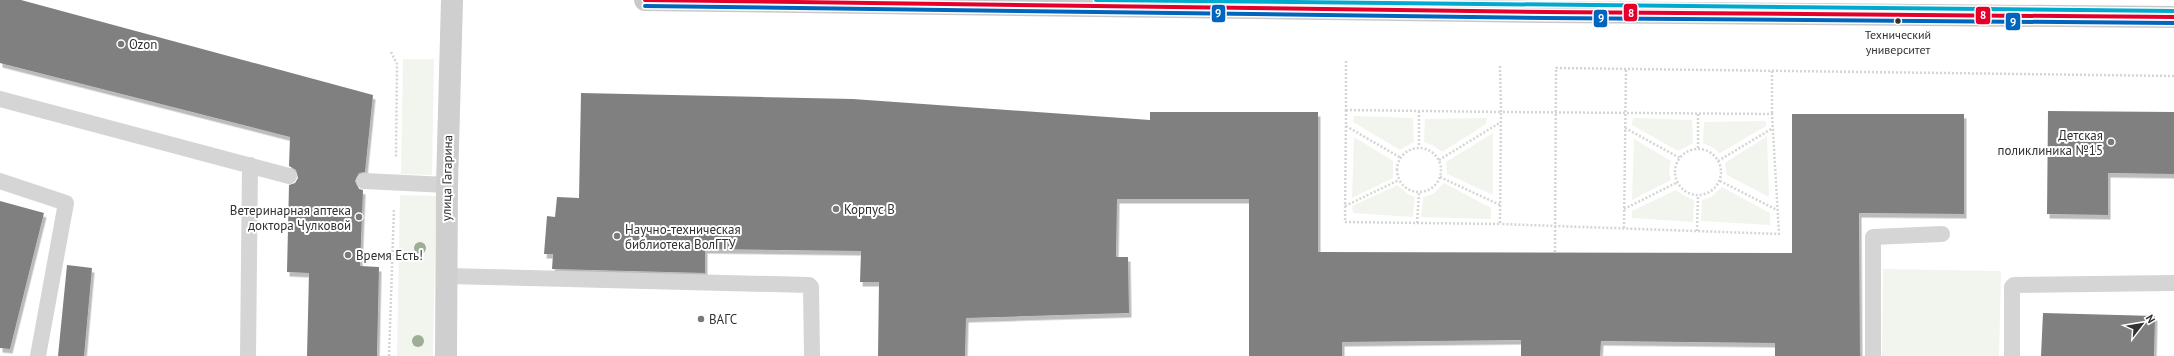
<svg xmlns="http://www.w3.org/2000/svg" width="2174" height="356" viewBox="0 0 2174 356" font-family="'PT Sans',sans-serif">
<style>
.green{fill:#f1f5ee}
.building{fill:#808080;filter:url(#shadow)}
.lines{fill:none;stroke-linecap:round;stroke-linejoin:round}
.path{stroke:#d5d5d5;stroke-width:2.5;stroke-dasharray:2 2;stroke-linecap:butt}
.lane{stroke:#d5d5d5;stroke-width:16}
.secondary{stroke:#cfcfcf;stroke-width:22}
.primary{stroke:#c9c9c9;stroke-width:22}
.bus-1-casing{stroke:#fff;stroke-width:7}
.bus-2-casing{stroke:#fff;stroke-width:7}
.bus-3-casing{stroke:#fff;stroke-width:7}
.bus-1{stroke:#e4002b;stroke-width:4}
.bus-2{stroke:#0065bd;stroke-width:4}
.bus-3{stroke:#00a9ce;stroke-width:4}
.tree{fill:#9eae96}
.bus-dot{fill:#313131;stroke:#fff;stroke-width:1.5}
.poi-dot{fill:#797979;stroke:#fff;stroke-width:1.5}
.labels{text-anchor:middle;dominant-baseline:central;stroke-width:4;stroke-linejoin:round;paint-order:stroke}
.bus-label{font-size:12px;fill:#313131;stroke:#fff}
.poi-label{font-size:13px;fill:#313131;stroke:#fff;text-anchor:start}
.street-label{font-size:13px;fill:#313131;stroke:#fff}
.line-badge{stroke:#fff;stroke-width:1.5}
.badge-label{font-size:11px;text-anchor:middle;font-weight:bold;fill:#fff}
</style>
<defs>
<filter id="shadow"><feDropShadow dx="2.5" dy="4.5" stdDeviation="0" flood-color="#0004"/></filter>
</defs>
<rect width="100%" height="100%" fill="#fff"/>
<path class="green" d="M403 59H434L432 175 401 174Z
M1354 116 1413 118 1414 142 1400 150 1353 122Z
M1487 118 1486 124 1442 152 1434 146 1424 142 1425 119Z
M1633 118 1692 120 1693 143 1678 151 1632 125Z
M1766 121V126L1720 153 1712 147 1703 143 1704 122Z
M1493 133V195L1447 174 1446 162Z
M1767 136 1769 197 1727 175 1725 163Z
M1354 137 1393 161V178L1352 198Z
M1634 139 1671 161 1669 171 1671 180 1632 200Z
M1444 183 1491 208V219L1421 217 1423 197 1433 194Z
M1397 185 1408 194 1415 197 1413 217 1353 213 1352 206Z
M1722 187 1770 213V225L1701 221 1702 200 1711 197Z
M1676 190 1681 194 1694 200 1693 222 1632 218V211Z
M400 195 436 196 433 356H397Z
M1883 269 2001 271 1999 356H1882Z"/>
<path class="building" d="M0 0H21L373 95 365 172 359 173 355 181 359 189 363 190 360 266 379 267 377 356H307L309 273 287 272 289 185 295 183 298 178 296 170 289 166 290 137 0 63Z
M581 93 853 99 1150 120V112H1318V252L1792 253V114H1964V214L1859 213 1860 356H1775V343L1601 341 1600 356H1521V340L1342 342V356H1249V199H1117L1116 257H1128L1129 313 966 318 965 356H878L879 282H860L861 251 705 249V273L552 269 553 254H544L547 216 555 217 557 197 579 198Z
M2048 111 2174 112V174L2108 173V215L2047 214Z
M0 201 44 213 10 349 0 348Z
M67 265 92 268 84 356H58Z
M2043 313 2155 316 2154 356H2041Z"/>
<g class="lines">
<path class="path" d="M391 52 397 64 396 158
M1346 61V110
M1500 66 1501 112 1772 114 1779 234 1500 224
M1772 71V114
M1346 110 1501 112 1500 224 1345 222Z
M1419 111V147
M1698 114V149
M1346 126 1401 158
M1625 128 1680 158
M1397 170a22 22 0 1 1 44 0a22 22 0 1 1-44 0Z
M1675 172a23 23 0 1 1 46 0a23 23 0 1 1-46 0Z
M1439 160 1501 122
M1718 161 1773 128
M1440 177 1500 205
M1720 181 1777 210
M1345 206 1399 180
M1624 209 1678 182
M1417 223 1419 193
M1624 228 1626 69
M1697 231 1698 195
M1555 252 1556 68 2174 76
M360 254 393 255
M389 356 394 209"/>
<path class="lane" d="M0 99 289 176
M0 181 66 203 38 356
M364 181 447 185
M446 276 809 285 811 287 812 356
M248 356 250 165
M1873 356V237L1942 234
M2012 356V287L2014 285 2174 283"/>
<path class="secondary" d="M446 356 447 185 452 0"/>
<path class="primary" d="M645 0 1546 12 2174 17"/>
<defs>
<path id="bus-1" d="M645 0 1546 12 2174 17"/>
<path id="bus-2" d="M645 6 1546 18 2174 23"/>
<path id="bus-3" d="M1096 0 2174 11"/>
</defs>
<use href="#bus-1" class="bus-1-casing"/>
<use href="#bus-2" class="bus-2-casing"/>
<use href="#bus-3" class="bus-3-casing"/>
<use href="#bus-1" class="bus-1"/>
<use href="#bus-2" class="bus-2"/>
<use href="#bus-3" class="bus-3"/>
</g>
<g class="tree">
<circle cx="420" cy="248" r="6"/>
<circle cx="418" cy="341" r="6"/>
</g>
<circle class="bus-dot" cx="1898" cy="21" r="3.5"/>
<g class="poi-dot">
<circle cx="121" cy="44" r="4"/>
<circle cx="2111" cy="142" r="4"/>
<circle cx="836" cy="209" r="4"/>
<circle cx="359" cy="217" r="4"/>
<circle cx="617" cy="236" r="4"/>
<circle cx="348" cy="255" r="4"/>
<circle cx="701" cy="319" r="4"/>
</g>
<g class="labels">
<g class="bus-label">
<text x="1898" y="34">Технический<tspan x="1898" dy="15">университет</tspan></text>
</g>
<g class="poi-label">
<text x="129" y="44">Ozon</text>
<text x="2103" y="135" text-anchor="end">Детская<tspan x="2103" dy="15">поликлиника №15</tspan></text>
<text x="844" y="209">Корпус В</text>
<text x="351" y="210" text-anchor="end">Ветеринарная аптека<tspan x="351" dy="15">доктора Чулковой</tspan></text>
<text x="625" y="229">Научно-техническая<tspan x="625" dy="15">библиотека ВолГТУ</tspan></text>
<text x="356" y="255">Время Есть!</text>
<text x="709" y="319">ВАГС</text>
</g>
<g class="street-label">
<text transform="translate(447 178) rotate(-89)">улица Гагарина</text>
</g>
</g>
<g class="line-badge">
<rect x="1623" y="3" width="15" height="19" rx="4" fill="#e4002b"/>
<rect x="1211" y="4" width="15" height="19" rx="4" fill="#0065bd"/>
<rect x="1975" y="6" width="16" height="19" rx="4" fill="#e4002b"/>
<rect x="1593" y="9" width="15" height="19" rx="4" fill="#0065bd"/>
<rect x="2005" y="12" width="16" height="19" rx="4" fill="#0065bd"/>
</g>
<g class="badge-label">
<text x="1631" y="17">8</text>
<text x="1218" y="17">9</text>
<text x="1983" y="19">8</text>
<text x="1601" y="22">9</text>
<text x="2013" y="26">9</text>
</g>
<g transform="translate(2142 324) rotate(59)" stroke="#ffffff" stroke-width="3" paint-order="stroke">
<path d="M0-3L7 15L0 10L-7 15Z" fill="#313131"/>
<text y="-6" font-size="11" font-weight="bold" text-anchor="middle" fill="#313131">N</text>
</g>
</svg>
